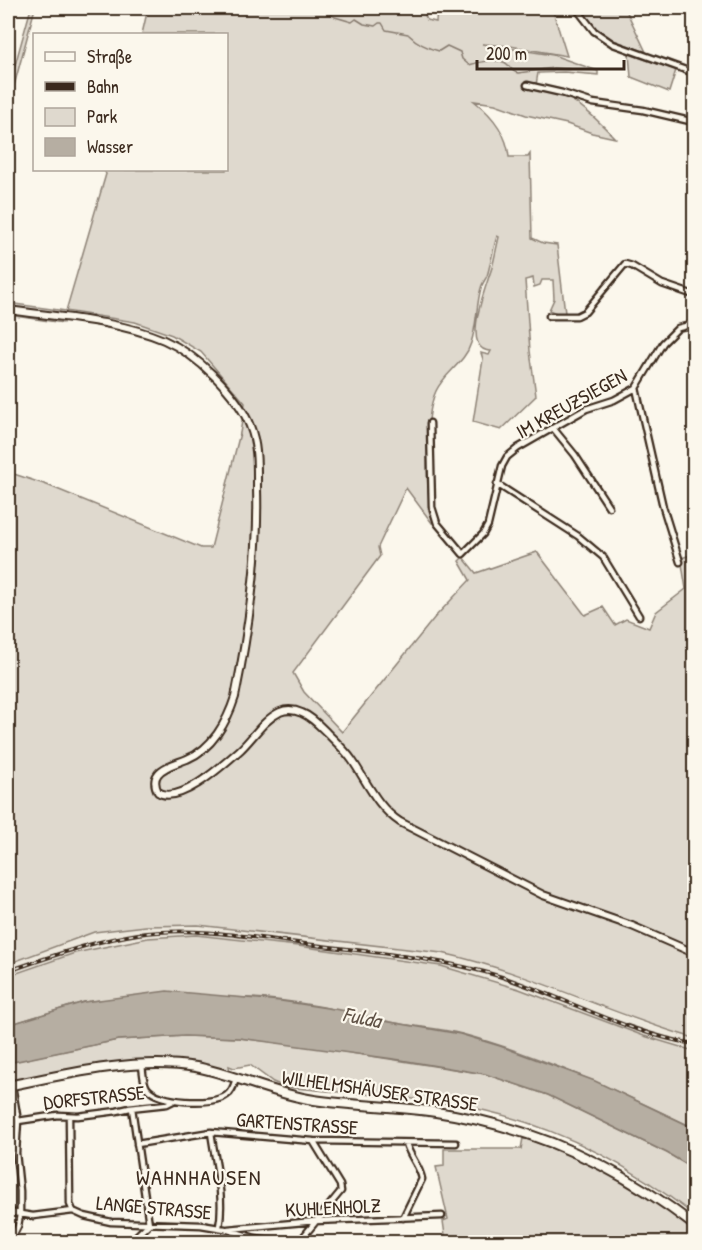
<svg xmlns="http://www.w3.org/2000/svg" width="702" height="1250" viewBox="0 0 702 1250" font-family="'Patrick Hand',sans-serif">
<style>
.built{fill:#ede8dd}
.green{fill:#dfd9ce;stroke:#8d8276;stroke-width:1.5}
.water{fill:#b6aea2;stroke:#85796d;stroke-width:1.5}
.lines{fill:none;stroke-linecap:round;stroke-linejoin:round}
.stream{stroke:#85796d;stroke-width:1.5}
.minor-casing{stroke:#3b2a1e;stroke-width:9}
.tertiary-casing{stroke:#3b2a1e;stroke-width:10}
.primary-casing{stroke:#3b2a1e;stroke-width:12}
.minor{stroke:#fbf7ec;stroke-width:4.5}
.tertiary{stroke:#fbf7ec;stroke-width:6}
.primary{stroke:#fbf7ec;stroke-width:8}
.rail-casing{stroke:#3b2a1e;stroke-width:4}
.rail{stroke:#fbf7ec;stroke-width:1.5;stroke-dasharray:4.5;stroke-linecap:butt}
.labels{text-anchor:middle;dominant-baseline:central;stroke-width:4.5;stroke-linejoin:round;paint-order:stroke}
.street-label{font-size:20px;fill:#3b2a1e;stroke:#fbf7ec}
.water-label{font-size:21px;font-style:italic;fill:#605246;stroke:#fbf7ec}
.quarter-label{font-size:22px;letter-spacing:1.5px;fill:#3b2a1e;stroke:#fbf7ec}
</style>
<rect width="100%" height="100%" fill="#fbf7ec"/>
<filter id="ink" filterUnits="userSpaceOnUse"><feTurbulence type="fractalNoise" baseFrequency=".0167" numOctaves="2"/><feDisplacementMap in="SourceGraphic" scale="12" xChannelSelector="R" yChannelSelector="G"/><feConvolveMatrix kernelMatrix="1 2 1 2 8 2 1 2 1" color-interpolation-filters="sRGB"/></filter>
<g filter="url(#ink)">
<path class="built" d="M198 925 442 953 479 961 648 1025 694 1038V1051L644 1036 519 989 441 966 298 946 196 935 75 953 8 975V964L94 932 146 926Z"/>
<path class="green" d="M31 8H35L8 108V90Z
M148 8H422L427 20 436 22 437 8H552L567 56 510 46 482 44 553 55 598 71V75L564 72 538 73 536 85C569 92 592 114 615 138L592 133 567 124 526 115 495 104 474 101C492 115 507 134 509 157H528L530 154 532 238 543 243 557 245 565 313 559 314 549 310 554 299 553 280H542L540 285 534 287 533 278 525 280 530 351 536 396 501 430 473 422 483 359 481 353 489 355 491 351C458 351 489 280 493 264 495 255 497 246 499 237L497 236C493 249 491 263 487 276 485 280 482 284 481 288 476 306 477 325 471 343 465 363 445 372 436 391 424 416 425 497 434 522L432 523 406 488 378 547 380 556 293 673 304 692 342 732 435 617 470 580 459 561 463 557 476 573 537 552 585 615 603 607 615 625 626 619 649 628 656 612 686 589 681 558 694 554V1038C609 1014 529 972 442 953L198 925 146 926 94 932 8 964V472L47 485 201 548H211L240 433 245 403 201 352 172 335 135 322 66 311 63 323 8 315V303L66 311 106 174 104 170H226V34H142Z
M580 8H625L646 52 608 38 595 28Z
M629 54 676 70 669 92 631 77Z
M196 935 298 946 441 966 519 989 644 1036 694 1051V1128C622 1093 540 1055 462 1034 436 1027 408 1027 382 1020 339 1010 296 1000 252 998 202 995 151 1000 102 1000L84 1002 8 1025V976L75 953 148 938Z
M185 1036 239 1038 307 1046 485 1074 548 1095 667 1153 694 1169V1215C624 1160 546 1120 457 1105 400 1095 342 1093 285 1087L273 1082 250 1065 234 1068 229 1066 230 1073 143 1062 44 1074 8 1082V1063L15 1061 118 1040Z
M523 1138C584 1157 646 1190 694 1232V1242H446L443 1221 448 1219 436 1167 444 1166V1149H521Z"/>
<path class="water" d="M167 991 281 1001 347 1011 384 1021 460 1034 500 1046 595 1081 694 1128V1169L667 1153 548 1095 485 1074 401 1060 239 1038 185 1036 118 1040 8 1063V1025L84 1002Z"/>
<g class="lines">
<path class="stream" d="M322 8 335 17 352 22 356 19 364 24 375 26 379 23H382L386 30 408 34
M409 35C418 44 427 48 439 51L447 46 460 52 462 59 469 65C475 63 500 57 507 64 512 68 510 71 518 73L553 68 569 69"/>
<defs>
<path id="minor" d="M576 8 594 31 613 44 694 73
M527 85 562 93 593 103 643 110 694 122
M549 316H577L585 312 625 264 632 266 662 284 694 295
M636 388 663 507 680 562
M430 423 432 507 437 523 463 554 483 534 488 525 502 466 507 457 518 448 586 409 614 400 636 388 663 343 678 328 694 324
M553 428 575 455 609 507
M497 484 578 536 603 557 639 616
M142 1065C143 1072 143 1082 147 1088 158 1103 213 1106 227 1095 232 1092 234 1085 236 1079
M69 1116 70 1204 73 1211
M18 1121 58 1115 78 1116 117 1111 130 1108 167 1104 173 1101
M211 1132C215 1162 225 1197 219 1227
M137 1144 211 1132 313 1141 456 1143
M8 1212 33 1216 73 1211 84 1216 111 1222 201 1225 225 1229 255 1238 286 1242
M403 1218 422 1179C420 1166 409 1156 406 1143
M228 1229 315 1221 442 1216
M10 1242 18 1226 20 1215V1191L16 1153 18 1121 12 1085
M119 1242 134 1238 149 1224 132 1108
M299 1242 341 1191 340 1185 313 1141"/>
<path id="tertiary" d="M8 310C58 317 117 320 164 340 196 354 237 393 250 426 258 445 257 468 257 489 259 559 249 628 235 697 227 722 212 749 187 759 178 763 164 766 158 774 154 779 155 786 158 792 179 806 224 764 240 750 253 738 263 720 280 712 287 709 295 710 302 713 312 717 320 726 327 733 336 742 345 750 352 760 367 782 377 807 400 822L543 895 632 926 694 953"/>
<path id="primary" d="M8 1086C65 1074 137 1057 196 1067 236 1075 273 1094 314 1100 354 1106 396 1106 436 1112 532 1126 618 1166 694 1225"/>
</defs>
<use href="#minor" class="minor-casing"/>
<use href="#tertiary" class="tertiary-casing"/>
<use href="#primary" class="primary-casing"/>
<use href="#minor" class="minor"/>
<use href="#tertiary" class="tertiary"/>
<use href="#primary" class="primary"/>
<defs>
<path id="rail" d="M8 971C50 957 93 941 138 934 197 926 256 938 314 945 377 953 441 958 502 977 566 998 627 1033 694 1044"/>
</defs>
<use href="#rail" class="rail-casing"/>
<use href="#rail" class="rail"/>
</g>
</g>
<g class="labels">
<g class="street-label">
<text transform="translate(571 403) rotate(-29)">IM KREUZSIEGEN</text>
<text transform="translate(380 1090) rotate(8)">WILHELMSHÄUSER STRASSE</text>
<text transform="translate(94 1097) rotate(-6)">DORFSTRASSE</text>
<text transform="translate(297 1123) rotate(4)">GARTENSTRASSE</text>
<text transform="translate(154 1207) rotate(5)">LANGE STRASSE</text>
<text transform="translate(333 1207) rotate(-3)">KUHLENHOLZ</text>
</g>
<g class="water-label">
<text transform="translate(362 1017) rotate(11)">Fulda</text>
</g>
<g class="quarter-label">
<text x="199" y="1177">WAHNHAUSEN</text>
</g>
</g>
<rect width="702" height="1250" fill="none" stroke="#fbf7ec" stroke-width="30"/>
<rect x="15" y="15" width="672" height="1220" fill="none" stroke="#3b2a1e" stroke-width="2" filter="url(#ink)"/>
<rect x="33" y="33" width="195" height="138" fill="#fbf7ec" stroke="#aea59a" stroke-width="1.5"/>
<rect x="45" y="52" width="30" height="9" fill="#fbf7ec" stroke="#aea59a" stroke-width="1.5"/>
<text x="87" y="63" font-size="18" fill="#3b2a1e">Straße</text>
<rect x="45" y="82" width="30" height="9" fill="#3b2a1e" stroke="#aea59a" stroke-width="1.5"/>
<text x="87" y="93" font-size="18" fill="#3b2a1e">Bahn</text>
<rect x="45" y="108" width="30" height="18" fill="#dfd9ce" stroke="#aea59a" stroke-width="1.5"/>
<text x="87" y="123" font-size="18" fill="#3b2a1e">Park</text>
<rect x="45" y="138" width="30" height="18" fill="#b6aea2" stroke="#aea59a" stroke-width="1.5"/>
<text x="87" y="153" font-size="18" fill="#3b2a1e">Wasser</text>
<path d="M477 60v9h147v-9" fill="none" stroke="#3b2a1e" stroke-width="3"/>
<text x="486" y="60" font-size="18" fill="#3b2a1e" stroke="#fbf7ec" stroke-width="4.5" paint-order="stroke">200 m</text>
</svg>
